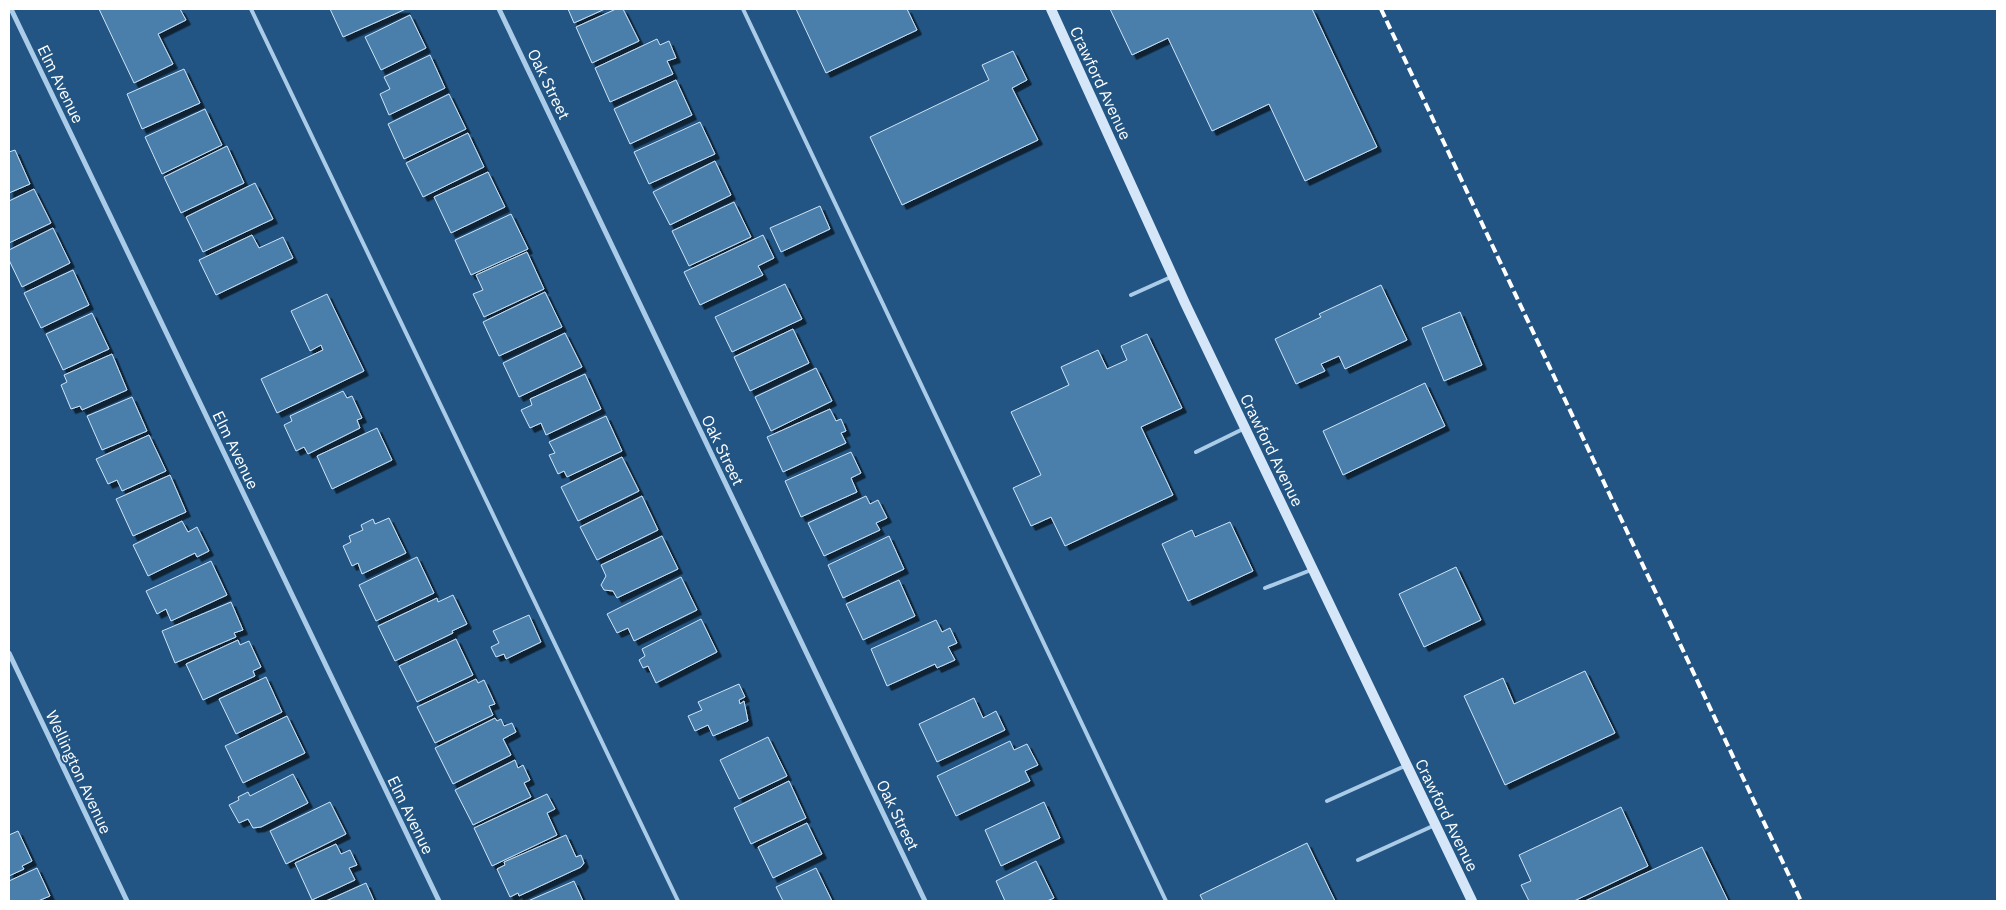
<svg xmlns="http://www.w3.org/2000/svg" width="2006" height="910" viewBox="0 0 2006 910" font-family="'IBM Plex Sans',sans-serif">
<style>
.building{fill:#4b7fab;stroke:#cee4f6;filter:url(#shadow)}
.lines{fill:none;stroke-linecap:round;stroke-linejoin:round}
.lane{stroke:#aacce8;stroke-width:4}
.street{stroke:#aacce8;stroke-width:5}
.secondary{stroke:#d4e6f7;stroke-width:10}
.rail{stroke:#fff;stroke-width:4;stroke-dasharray:9 4;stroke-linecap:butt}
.labels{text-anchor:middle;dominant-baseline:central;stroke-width:4;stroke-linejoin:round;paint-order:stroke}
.street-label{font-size:16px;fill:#fff;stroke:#225583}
</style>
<defs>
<filter id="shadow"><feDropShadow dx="4.5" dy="4.5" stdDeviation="0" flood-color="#0009"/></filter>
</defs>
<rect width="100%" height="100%" fill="#225583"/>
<path class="building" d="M99 9H180L186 20 158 34 173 64 134 83Z
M330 9H406L343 37Z
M568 9H605L574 23Z
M616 9H623L639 41 592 63 576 27Z
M796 9H907L917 30 826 73Z
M1110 9H1312L1377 147 1305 181 1269 104 1212 131 1168 38 1132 55Z
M410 15 426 48 381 70 365 37Z
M657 39 660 45 669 41 676 58 667 61 673 74 610 102 595 68Z
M1013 51 1027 80 1012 88 1038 140 902 205 870 137 989 80 982 65Z
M430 55 445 88 389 115 380 94 390 89 384 77Z
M184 69 200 103 142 129 127 94Z
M676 80 692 115 630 144 614 109Z
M449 94 466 129 404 159 388 124Z
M205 109 222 145 162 174 145 137Z
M700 122 715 154 649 184 634 152Z
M468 133 484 167 423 197 406 163Z
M227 146 244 183 181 213 164 177Z
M15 150 30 184 9 193V152Z
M715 161 731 195 670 225 653 192Z
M488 172 505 207 451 233 434 197Z
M255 183 273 219 203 252 186 217Z
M34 189 51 223 9 243V201Z
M734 202 751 237 689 266 672 231Z
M820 206 830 229 781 252 770 228Z
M511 214 528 249 471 275 455 240Z
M53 228 70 263 22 287 9 260V250Z
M252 235 259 248 283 237 293 258 216 295 199 260Z
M763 235 774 258 758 266 763 275 700 305 684 272Z
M527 252 544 289 484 317 473 294 483 290 476 275Z
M73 270 89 305 41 328 24 293Z
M785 284 802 319 732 352 715 317Z
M1381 285 1407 340 1345 369 1339 356 1321 364 1325 371 1296 384 1275 339 1321 317 1319 314Z
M545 292 562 327 499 356 483 322Z
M327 294 364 371 277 413 261 379 323 350 321 345 310 351 291 311Z
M1460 312 1482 365 1444 381 1422 328Z
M92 313 109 349 63 370 46 334Z
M793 329 809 363 750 391 734 357Z
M565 333 582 367 519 397 503 363Z
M1147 334 1182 408 1141 427 1173 495 1065 546 1051 517 1031 526 1013 488 1041 475 1011 412 1069 385 1061 367 1098 350 1107 369 1127 360 1121 346Z
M112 354 127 390 82 410 80 406 71 409 61 385 67 382 64 375Z
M816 368 832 401 771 431 755 397Z
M585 374 601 409 546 435 541 423 530 428 521 410 532 405 530 399Z
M1425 383 1445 426 1343 475 1323 431Z
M343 391 347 398 352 396 362 418 357 420 360 428 308 454 304 447 296 451 284 425 292 421 290 416Z
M132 397 147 431 102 450 87 416Z
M830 409 836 421 841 419 846 431 841 433 846 443 783 472 767 437Z
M606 416 622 451 567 477 564 471 558 474 549 455 555 453 549 442Z
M377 428 392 460 332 489 317 456Z
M149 435 166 471 122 491 117 480 108 484 96 459Z
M851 452 861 473 851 478 857 492 801 517 785 481Z
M622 457 639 491 578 521 561 487Z
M170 475 186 512 133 536 116 499Z
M642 496 658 530 597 560 580 527Z
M866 496 870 504 878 500 887 518 876 523 880 530 824 556 808 523Z
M389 518 406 553 362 574 358 563 352 566 343 546 351 542 349 536 363 530 361 525 373 519 375 524Z
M182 521 188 532 197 527 209 551 197 557 195 553 148 576 133 545Z
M1230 522 1253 571 1188 601 1162 544 1192 530 1195 537Z
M662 536 678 569 617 598 613 591 604 590 601 585 606 576 601 565Z
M889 536 904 569 843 598 828 565Z
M417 557 434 593 376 621 359 585Z
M211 561 227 595 171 621 166 609 157 614 146 591Z
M1456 567 1481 620 1424 647 1399 594Z
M681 577 697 610 634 641 628 628 617 633 607 614Z
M899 580 915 616 863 640 846 604Z
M453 595 467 624 452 631 453 633 395 661 378 626 437 598 438 602Z
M231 602 243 630 234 633 236 637 175 663 162 631Z
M529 615 541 642 506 659 504 654 496 657 491 647 499 643 493 631Z
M701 619 717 652 656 683 648 666 643 668 639 660 645 656 642 649Z
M936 620 942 632 950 628 957 643 948 647 955 660 937 668 935 664 887 686 871 649Z
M456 639 473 675 417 702 399 666Z
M238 640 240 645 249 641 261 667 253 671 255 676 203 700 186 664Z
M1585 671 1615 733 1505 785 1464 696 1503 678 1514 704Z
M266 677 282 712 236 734 219 699Z
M476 679 478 683 484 680 495 704 489 706 493 715 435 743 417 707Z
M739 684 745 697 739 700 740 704 744 701 748 721 713 736 708 725 695 731 688 716 702 710 698 702Z
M974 698 983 718 996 711 1005 730 937 762 919 724Z
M287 716 305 753 243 783 225 746Z
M495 718 497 721 501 719 504 726 512 723 516 732 503 739 511 755 453 784 435 748Z
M768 737 787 776 739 799 720 760Z
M1010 741 1014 750 1027 744 1038 765 1025 771 1030 781 956 816 937 776Z
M515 760 518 768 523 765 530 780 524 783 531 797 473 825 455 790Z
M293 774 308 803 261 827 253 828 248 819 239 823 229 805 239 800 238 797 248 792 250 796Z
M789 781 806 818 751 844 734 808Z
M547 794 555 809 547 813 557 835 492 866 474 828Z
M330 802 346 834 286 864 270 831Z
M1044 802 1060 838 1001 866 985 830Z
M1621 807 1648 866 1574 901H1529L1521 885 1531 881 1519 855Z
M807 823 822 854 773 878 758 847Z
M18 831 32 861 22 866 24 869 9 876V835Z
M566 835 576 857 581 855 584 863 581 867 519 896 518 893 510 897 497 869 505 865 504 862Z
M1307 843 1335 901H1203L1200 895Z
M336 844 341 854 350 850 357 865 349 868 355 880 312 900 295 863Z
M1702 847 1728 901H1585Z
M1036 861 1054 898 1047 901H1005L996 881Z
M37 868 50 896 38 901H9V881Z
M816 868 832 901H783L776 887Z
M574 881 583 901H528Z
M366 883 374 901H326Z"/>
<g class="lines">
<path class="lane" d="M251 9 678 901
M743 9 1166 901
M1131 295 1171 277
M1196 452 1243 429
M1265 588 1311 570
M1327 801 1407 765
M1358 860 1435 825"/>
<path class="street" d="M11 9 439 901
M499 9 925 901
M9 653 127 901"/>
<path class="secondary" d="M1051 9 1185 303 1472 901"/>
<path class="rail" d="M1381 9 1801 901"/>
</g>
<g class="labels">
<g class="street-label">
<text transform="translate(1101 83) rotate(65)">Crawford Avenue</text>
<text transform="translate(61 84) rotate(64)">Elm Avenue</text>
<text transform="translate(549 84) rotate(64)">Oak Street</text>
<text transform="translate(236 450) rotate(64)">Elm Avenue</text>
<text transform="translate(723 450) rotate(64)">Oak Street</text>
<text transform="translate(1272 450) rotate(64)">Crawford Avenue</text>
<text transform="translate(79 772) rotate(65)">Wellington Avenue</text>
<text transform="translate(411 815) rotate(64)">Elm Avenue</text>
<text transform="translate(898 815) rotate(64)">Oak Street</text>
<text transform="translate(1447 815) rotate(64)">Crawford Avenue</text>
</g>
</g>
<rect width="2006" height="910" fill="none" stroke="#ffffff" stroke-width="20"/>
</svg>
